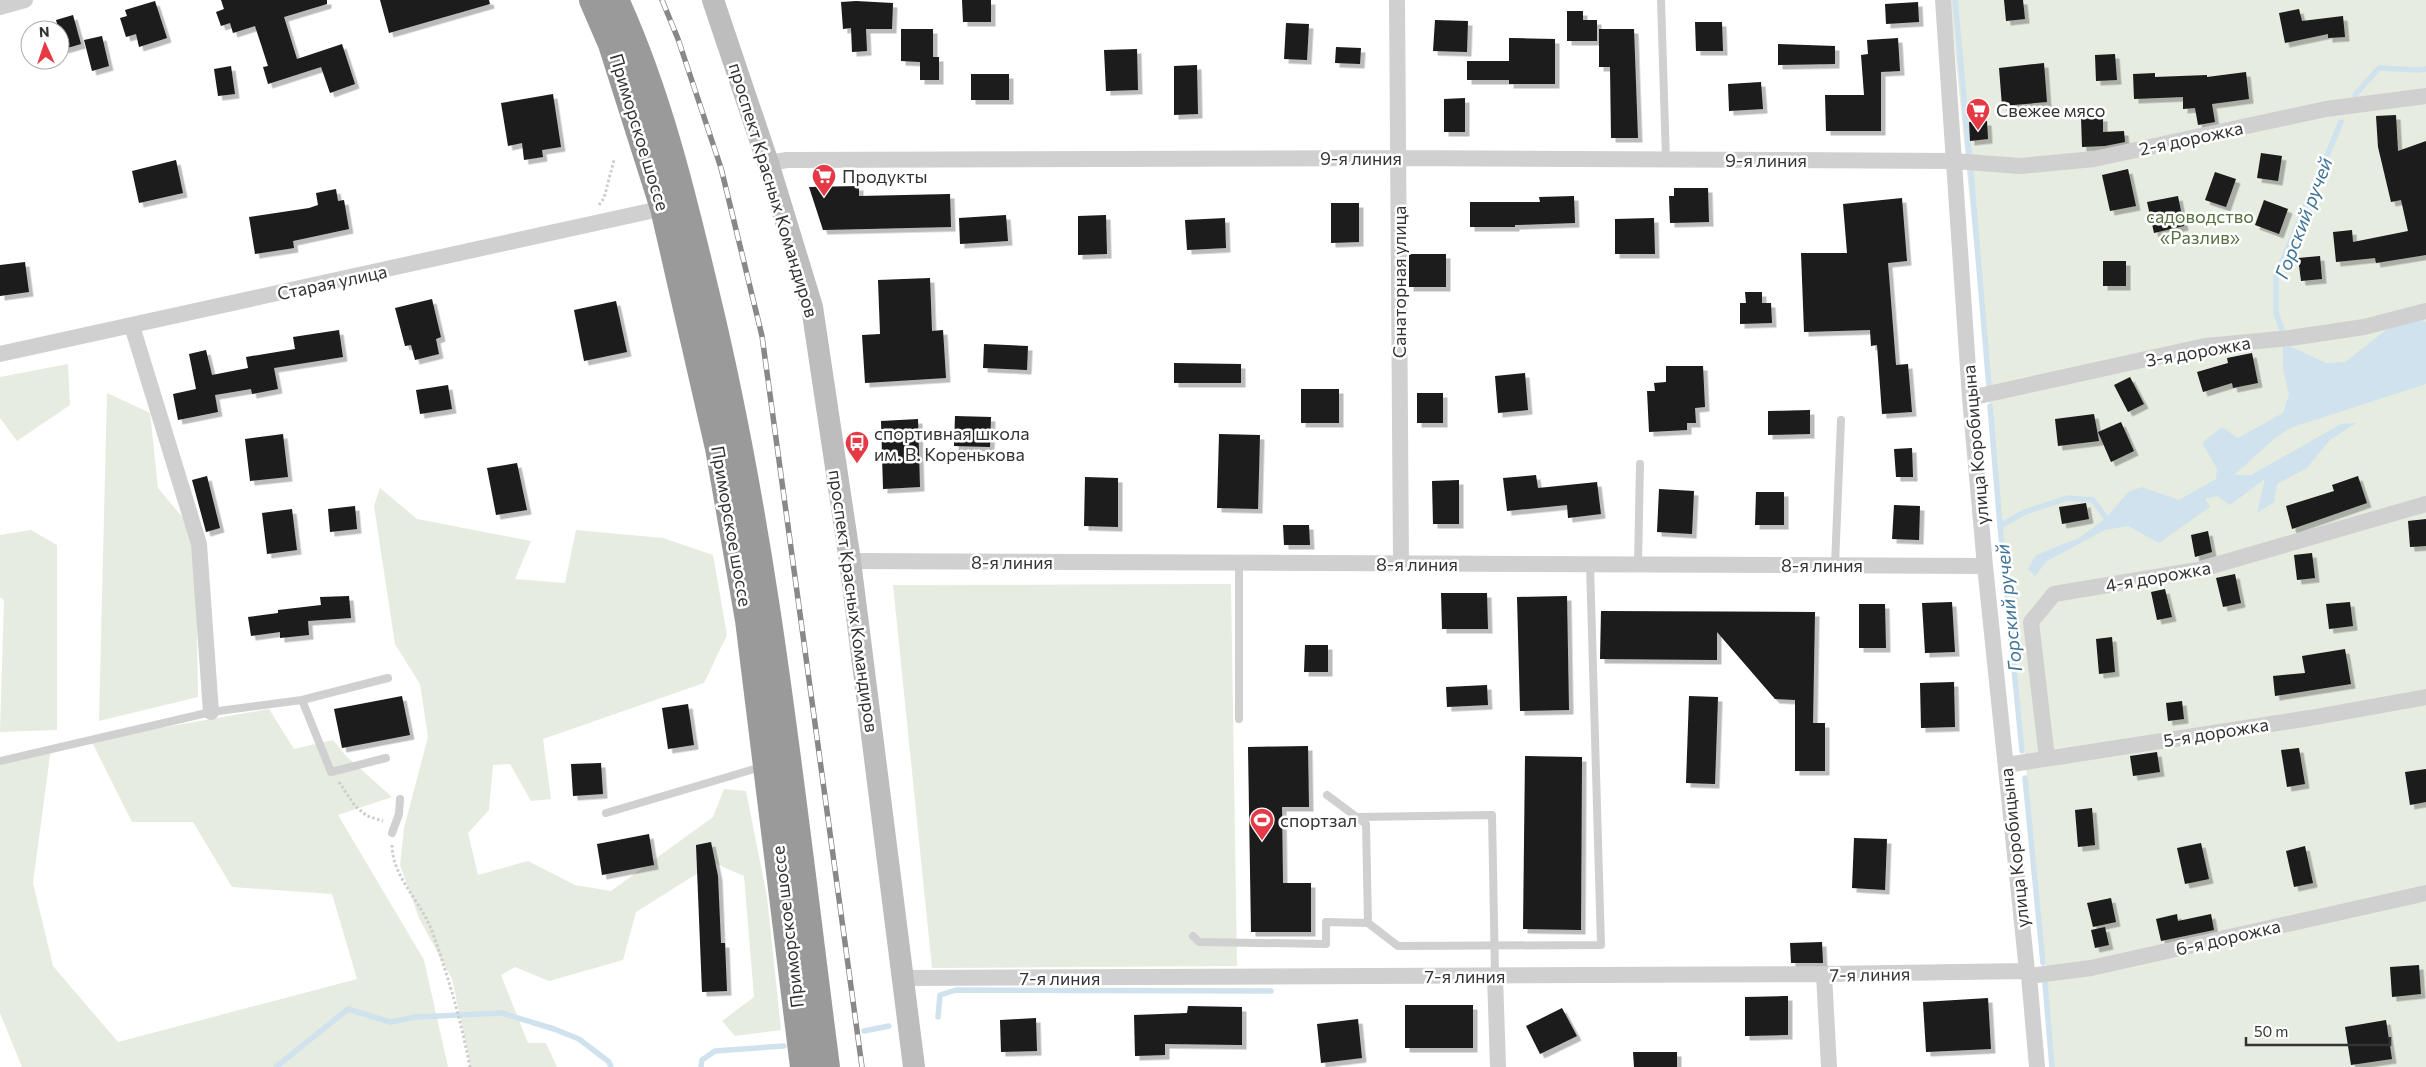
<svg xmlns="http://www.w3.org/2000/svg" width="2426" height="1067" viewBox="0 0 2426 1067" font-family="Commissioner,sans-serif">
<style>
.green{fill:#e6ecdf}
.water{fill:#cfe2ee}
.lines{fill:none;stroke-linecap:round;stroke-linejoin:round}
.stream{stroke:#cfe2ee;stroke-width:5.5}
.building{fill:#1a1a1a;filter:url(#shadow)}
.path{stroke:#cdcdcd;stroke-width:3;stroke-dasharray:2.5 2.5;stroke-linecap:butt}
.lane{stroke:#d0d0d0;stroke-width:8}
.street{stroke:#d0d0d0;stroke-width:16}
.secondary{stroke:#bdbdbd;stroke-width:22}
.highway{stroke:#9a9a9a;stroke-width:28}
.rail-casing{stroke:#888;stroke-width:5.5}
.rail{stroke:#fff;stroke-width:4;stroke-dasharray:11;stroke-linecap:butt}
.labels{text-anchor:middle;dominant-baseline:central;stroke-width:5;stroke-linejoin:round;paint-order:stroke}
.poi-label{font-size:18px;fill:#333;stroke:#fff;text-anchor:start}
.street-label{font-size:18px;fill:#333;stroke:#fff}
.park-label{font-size:18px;fill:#56703f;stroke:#fff}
.water-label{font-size:19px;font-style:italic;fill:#3f7597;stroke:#fff}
</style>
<defs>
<filter id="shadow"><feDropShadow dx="4.5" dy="4.5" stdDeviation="0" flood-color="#0004"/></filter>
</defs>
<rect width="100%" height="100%" fill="#fff"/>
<path class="green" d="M1950 0H2426V1067H2052L2046 968Z
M68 364 70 405 17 441 0 418V377Z
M107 393 150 413 158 488 188 524 196 579 198 697 99 721Z
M380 488 417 519 531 541 515 579 565 583 576 530 663 538 713 555 727 635 704 683 543 739 551 799 531 801 510 764 493 765 489 810 468 833 478 875 528 861 575 885 611 891 713 817 724 789 746 791 767 897 781 1030 735 1036 722 1021 754 997 744 876 714 863 636 912 623 960 549 981 515 967 501 975 528 1043H546L557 1067H471L452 979 419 918 400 865 404 828 428 737 420 684 395 644 374 506Z
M31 530 57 545V730L0 732 4 600 0 597V535Z
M1231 584 1237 966 932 968 893 585Z
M269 709 294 749 333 740 347 757 392 797 338 815 424 960 448 1067H22L0 1013V761L51 748 33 883 53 966 118 1042 357 979 332 894 232 887 193 822H132L91 740Z"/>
<path class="water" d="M2416 318 2426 322V384L2290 428 2274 439 2234 475H2251L2341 424 2356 423 2330 440 2307 468 2277 484 2274 502 2257 513 2265 479 2230 505 2217 496 2205 499 2210 507 2159 543 2128 526 2105 530 2047 561 2035 576 2028 569 2036 555 2079 538 2106 518 2128 492 2142 487 2179 500 2216 479 2217 469 2202 443 2222 427 2238 438 2283 413 2289 395 2283 368V345H2287L2326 363 2345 362 2386 330Z"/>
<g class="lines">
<path class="stream" d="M1955 0 1969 153
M2355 95 2379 68 2418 70 2426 69
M1971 172 1989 387
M2284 336 2276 313V276L2341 122
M1990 406 2000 526
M2022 751 2000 526 2025 512 2068 498 2093 500 2106 518
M2025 778 2043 963
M2045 983 2052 1067
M938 1017 940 995 956 990 1271 991
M864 1031 889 1026
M276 1067 348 1009 390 1022 416 1017 502 1013 554 1029 579 1039 609 1062 611 1067
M701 1067 702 1060 715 1051 784 1046"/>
</g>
<path class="building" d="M221 0H327V4L284 17 297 59 342 44 355 84 330 93 321 67 268 84 263 67 268 66 255 26 233 33 230 23 221 26 216 12 224 9Z
M380 0H489L490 4 389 33Z
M962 0H991V22H963Z
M2004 0H2023L2025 19 2006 21Z
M155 1 167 38 139 47 136 34 126 37 120 18 127 16 125 10Z
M856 1 893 3 892 29H866L867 51 852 52 851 28 843 29 841 2Z
M1918 2 1919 22 1886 24 1885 4Z
M2299 9 2302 21 2343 16 2345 37 2328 38V34L2285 43 2279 13Z
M1567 11H1583V20H1597V41H1567Z
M73 15 81 44 64 49 56 20Z
M1435 20 1468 21 1467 52 1433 51Z
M1695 22H1722L1723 51H1696Z
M1286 23 1309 24 1307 60 1284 59Z
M901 29H933V57H939V80H920V62L901 61Z
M1599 29H1634L1638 138H1611L1610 67H1599Z
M102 36 109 66 92 71 84 40Z
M1509 38 1555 39V84H1509V80H1467V61H1509Z
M1898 38 1900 71 1881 72V131H1826L1825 95H1864L1861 55 1868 54 1867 40Z
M1778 44 1835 46V64L1778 65Z
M1336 47 1361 48 1360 64 1335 63Z
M1137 49 1138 90 1106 91 1104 50Z
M2115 54 2117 80 2096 81 2095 55Z
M2044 63 2047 102 2002 106 1999 68Z
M1197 65 1198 114 1174 115V66Z
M231 66 235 94 218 96 214 69Z
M2246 72 2249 99 2212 104 2215 122 2198 125 2195 108 2183 109V97L2134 99 2133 74 2155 73V77L2207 75V77Z
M971 74H1009V100H971Z
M1761 82 1763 109 1729 111 1728 84Z
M553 94 561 147 542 150 543 157 524 160 522 143 508 146 501 103Z
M1465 98V132H1444V99Z
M2396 115 2398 151 2426 141V255L2376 263 2375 258 2336 262 2333 232 2352 230 2353 242 2408 231 2401 200 2391 202 2378 147 2376 116Z
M2081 117H2103V132L2124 131 2125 142 2105 146 2082 147Z
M1987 121 1988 139 1970 141 1969 122Z
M2261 153 2282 156 2278 181 2257 178Z
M176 160 183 193 139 203 132 171Z
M2128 169 2136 206 2110 211 2102 175Z
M2215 172 2236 179 2226 207 2205 200Z
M859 186V196L950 194 951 227 823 230 809 187Z
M1674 188H1708L1709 222 1670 223 1669 196H1674Z
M336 189 338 201 344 200 349 229 293 241 294 248 255 254 249 217 309 208 318 205 316 193Z
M1574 196 1575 223 1515 225V227H1470V202H1540L1539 197Z
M2178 196 2184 226 2154 233 2147 202Z
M1902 198 1907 261 1888 263 1896 365 1908 364 1912 412 1882 414 1877 345 1871 346 1870 330 1804 332 1801 253H1847L1843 204Z
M2264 200 2288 209 2279 234 2255 225Z
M1331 203H1359V242L1331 243Z
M1006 215 1008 241 960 244 959 218Z
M1106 215 1107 254 1078 255V216Z
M1225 218 1226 248 1187 250 1185 220Z
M1654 218 1655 254H1615V219Z
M1409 254H1446V287H1409Z
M2320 256 2322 279 2301 281 2298 258Z
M2103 261H2126V286H2103Z
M25 262 29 292 0 296V265Z
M930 278 932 331 943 330 946 378 865 383 862 335 880 334 878 280Z
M1745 292H1762V303H1771L1772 323 1740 324V303H1746Z
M432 299 441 337 436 339 439 354 415 360 411 345 405 346 395 308Z
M616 301 627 352 584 361 574 310Z
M339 330 343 357 274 368 278 389 252 394 251 389 215 395 218 412 178 420 173 394 196 389 189 354 206 350 212 375 248 368 246 357 295 349 293 337Z
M984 344 1028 346 1027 370 983 368Z
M2252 353 2258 383 2233 388 2232 383 2203 392 2197 372 2228 363 2227 358Z
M1174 363 1241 364V383H1174Z
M1666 366H1703L1705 407 1695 408 1696 423H1687V430L1649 432 1647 391H1655L1654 383 1666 382Z
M1525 373 1528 410 1498 413 1495 376Z
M2130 377 2144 404 2128 412 2114 385Z
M448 385 452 409 420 414 416 390Z
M1301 389H1339V423H1301Z
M1417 393H1443V423H1417Z
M1810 410V434L1768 435V411Z
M2094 414 2099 441 2058 446 2055 419Z
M955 416 991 417 990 447 954 446Z
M918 419 920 487 883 489 881 421Z
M2121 422 2134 451 2111 462 2098 432Z
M283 434 288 477 250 481 245 439Z
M1219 434 1260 435 1258 509 1217 508Z
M1912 448 1913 477H1896L1894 449Z
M517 463 527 510 496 515 487 468Z
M1536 475 1538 488 1597 482 1601 514 1568 518 1567 505 1507 511 1503 478Z
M207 476 220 528 206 532 192 480Z
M2358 476 2367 503 2292 529 2286 506 2334 491 2332 485Z
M1085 477 1118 478V527L1084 526Z
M1459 480V524H1433L1432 481Z
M1659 489 1694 491 1692 534 1657 532Z
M1756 492H1784V525H1755Z
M2086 503 2089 519 2062 524 2059 507Z
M1894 505 1920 506 1919 540 1892 539Z
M355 506 357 529 330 532 328 509Z
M292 509 297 550 267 554 262 513Z
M2426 519V546L2410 547 2408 521Z
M1283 525H1309L1310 545H1284Z
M2208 531 2212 552 2195 557 2191 535Z
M2312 553 2315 578 2297 580 2294 555Z
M2235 574 2241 603 2223 607 2216 578Z
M2165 589 2172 617 2157 620 2151 592Z
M1441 593H1487L1488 629H1442Z
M349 596 351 618 308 621 309 635 280 638V632L251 636 248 617 278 613V610L321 605 320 597Z
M1567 596 1569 710 1520 711 1517 597Z
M1952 602 1955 652 1925 653 1922 603Z
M2350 602 2353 626 2329 629 2326 604Z
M1859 604H1885L1886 648H1859Z
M1601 611 1815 612 1813 723H1825V771H1795V700L1775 699 1717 632V660L1600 659Z
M2112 637 2115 672 2099 674 2096 639Z
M1305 645H1328V672H1304Z
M2345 649 2351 684 2275 696 2273 676 2305 673 2302 656Z
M1954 682 1955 727 1921 728 1920 683Z
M1487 685 1488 705 1447 707 1446 687Z
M402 696 410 735 342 748 334 709Z
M1689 696 1718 697 1715 784 1686 783Z
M2182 701 2184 719 2168 721 2166 703Z
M688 704 694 745 668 749 662 708Z
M1308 746 1309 807H1282L1283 883H1311V932H1251L1248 747Z
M2299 748 2305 784 2287 787 2281 750Z
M2157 752 2160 772 2133 776 2130 756Z
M1525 756 1582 757 1581 930 1523 929Z
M601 763 603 794 573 796 571 764Z
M2426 769V802L2410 805 2405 772Z
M2092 808 2095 845 2078 847 2075 810Z
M649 834 654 865 602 875 597 844Z
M1854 838 1887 839 1885 890 1852 888Z
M711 842 718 876 721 943H725L727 991 702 992 696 845Z
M2201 843 2209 879 2185 884 2177 848Z
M2305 846 2313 883 2294 887 2286 851Z
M2111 898 2116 922 2093 927 2087 903Z
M2177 914 2178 921 2211 914 2214 930 2161 941 2156 919Z
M2105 927 2109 945 2095 948 2091 930Z
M1822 942 1823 963H1791L1790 943Z
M2419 965 2421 994 2392 997 2390 967Z
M1788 996V1035L1745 1036V997Z
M1988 998 1991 1049 1926 1052 1923 1002Z
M1405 1005H1473V1048H1405Z
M1188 1006 1242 1007V1045L1165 1044V1055L1135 1056 1134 1015 1187 1013Z
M1562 1008 1577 1036 1540 1054 1526 1026Z
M1036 1018 1037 1051 1001 1052 1000 1020Z
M1358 1019 1362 1058 1321 1063 1317 1024Z
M2386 1020 2392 1059 2351 1065 2345 1027Z
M1633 1052H1677V1067H1634Z"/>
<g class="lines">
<path class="path" d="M599 205 604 198 614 160
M339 782 355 806 367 816 383 821
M392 845C392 876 421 902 432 931 448 975 461 1021 470 1067"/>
<path class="lane" d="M1661 0 1666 160
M1239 563V719
M1638 564 1640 464
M1835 565 1841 420
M302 700 331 772 386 758
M0 761 211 712 302 700 388 678
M606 813 761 767
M1357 817 1492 815 1495 975
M392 833 399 814 400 799
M1368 923 1398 946 1601 945 1590 564
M1193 936 1199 942 1326 944V922L1368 923 1366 824 1327 795"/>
<path class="street" d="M1397 0 1401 564
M1943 0 1970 398 1985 566 2027 971 2029 976 2037 1067
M0 7 25 0
M768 163 787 160 1398 158 1954 161 2020 166 2094 159 2326 109 2426 96
M132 326 199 544 211 712
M0 354 664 208
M1970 398 2205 346 2290 338 2364 327 2426 311
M850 561 1985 566
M2047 758 2031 622 2054 594 2198 570 2426 504
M2006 765 2310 718 2426 697
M1824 974 1829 1067
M1495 976 1498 1067
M2029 976 2091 968 2426 893
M903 978 1824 974 2027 971"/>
<path class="secondary" d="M713 0 768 163 812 307 850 561 914 1067"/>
<path class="highway" d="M593 0 612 44 664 208 719 448 749 620 804 1067
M615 0C657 92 681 190 704 287 767 544 792 806 826 1067"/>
<defs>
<path id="rail" d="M662 0 678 39 721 168 762 336 862 1067"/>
</defs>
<use href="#rail" class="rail-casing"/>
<use href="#rail" class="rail"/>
</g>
<defs>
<symbol id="supermarket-pin" viewBox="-11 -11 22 30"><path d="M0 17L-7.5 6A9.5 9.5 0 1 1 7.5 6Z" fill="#e63946" stroke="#fff"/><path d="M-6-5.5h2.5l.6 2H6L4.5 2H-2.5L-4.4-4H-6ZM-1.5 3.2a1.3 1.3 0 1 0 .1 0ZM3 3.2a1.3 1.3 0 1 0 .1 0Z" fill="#fff"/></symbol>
<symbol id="bus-pin" viewBox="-11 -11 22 30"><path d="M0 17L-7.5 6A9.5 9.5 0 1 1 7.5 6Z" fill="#e63946" stroke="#fff"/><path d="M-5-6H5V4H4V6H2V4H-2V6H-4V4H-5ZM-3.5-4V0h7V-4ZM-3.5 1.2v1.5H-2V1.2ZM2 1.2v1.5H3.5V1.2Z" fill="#fff"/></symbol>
<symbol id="stadium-pin" viewBox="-11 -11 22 30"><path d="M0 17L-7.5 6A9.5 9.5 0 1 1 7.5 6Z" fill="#e63946" stroke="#fff"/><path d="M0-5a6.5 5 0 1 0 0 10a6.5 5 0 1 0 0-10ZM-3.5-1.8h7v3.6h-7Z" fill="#fff"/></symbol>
</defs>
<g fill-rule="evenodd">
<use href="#supermarket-pin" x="1964" y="96" width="28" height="38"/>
<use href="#supermarket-pin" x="810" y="162" width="28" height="38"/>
<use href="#bus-pin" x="843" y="429" width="28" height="38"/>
<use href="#stadium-pin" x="1248" y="806" width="28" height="38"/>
</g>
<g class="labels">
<g class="poi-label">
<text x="1996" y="110">Свежее мясо</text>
<text x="842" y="176">Продукты</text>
<text x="874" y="433">спортивная школа<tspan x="874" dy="21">им. В. Коренькова</tspan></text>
<text x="1280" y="820">спортзал</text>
</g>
<g class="street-label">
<text transform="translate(640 132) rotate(73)">Приморское шоссе</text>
<text transform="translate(2191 138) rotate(-12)">2-я дорожка</text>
<text x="1361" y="158">9-я линия</text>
<text x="1766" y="160">9-я линия</text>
<text transform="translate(774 190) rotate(73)">проспект Красных Командиров</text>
<text transform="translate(332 282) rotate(-12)">Старая улица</text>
<text transform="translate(1399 282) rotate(-90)">Санаторная улица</text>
<text transform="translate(2198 351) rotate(-10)">3-я дорожка</text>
<text transform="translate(1975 445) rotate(-95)">улица Коробицына</text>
<text transform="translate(732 526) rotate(80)">Приморское шоссе</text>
<text x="1012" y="562">8-я линия</text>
<text x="1417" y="564">8-я линия</text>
<text x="1822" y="565">8-я линия</text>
<text transform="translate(2158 576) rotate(-10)">4-я дорожка</text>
<text transform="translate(854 601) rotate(82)">проспект Красных Командиров</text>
<text transform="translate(2216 732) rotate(-9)">5-я дорожка</text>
<text transform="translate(2014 848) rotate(-96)">улица Коробицына</text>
<text transform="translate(787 927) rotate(-97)">Приморское шоссе</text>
<text transform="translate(2228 937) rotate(-13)">6-я дорожка</text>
<text transform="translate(1870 974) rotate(-1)">7-я линия</text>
<text x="1465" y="976">7-я линия</text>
<text x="1060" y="978">7-я линия</text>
</g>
<g class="park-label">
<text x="2200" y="216">садоводство<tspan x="2200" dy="21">«Разлив»</tspan></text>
</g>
<g class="water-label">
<text transform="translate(2303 218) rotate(-69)">Горский ручей</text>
<text transform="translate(2008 608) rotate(-96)">Горский ручей</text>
</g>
</g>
<g transform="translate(45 45) rotate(357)"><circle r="24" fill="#ffffff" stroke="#adadad"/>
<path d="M0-4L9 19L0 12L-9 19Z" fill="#e63946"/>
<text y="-8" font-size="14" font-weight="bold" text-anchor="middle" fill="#333333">N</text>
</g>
<path d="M2246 1037v8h144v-8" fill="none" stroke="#333333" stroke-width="2.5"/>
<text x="2254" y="1037" font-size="15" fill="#333333" stroke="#ffffff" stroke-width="4" paint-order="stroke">50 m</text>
</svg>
